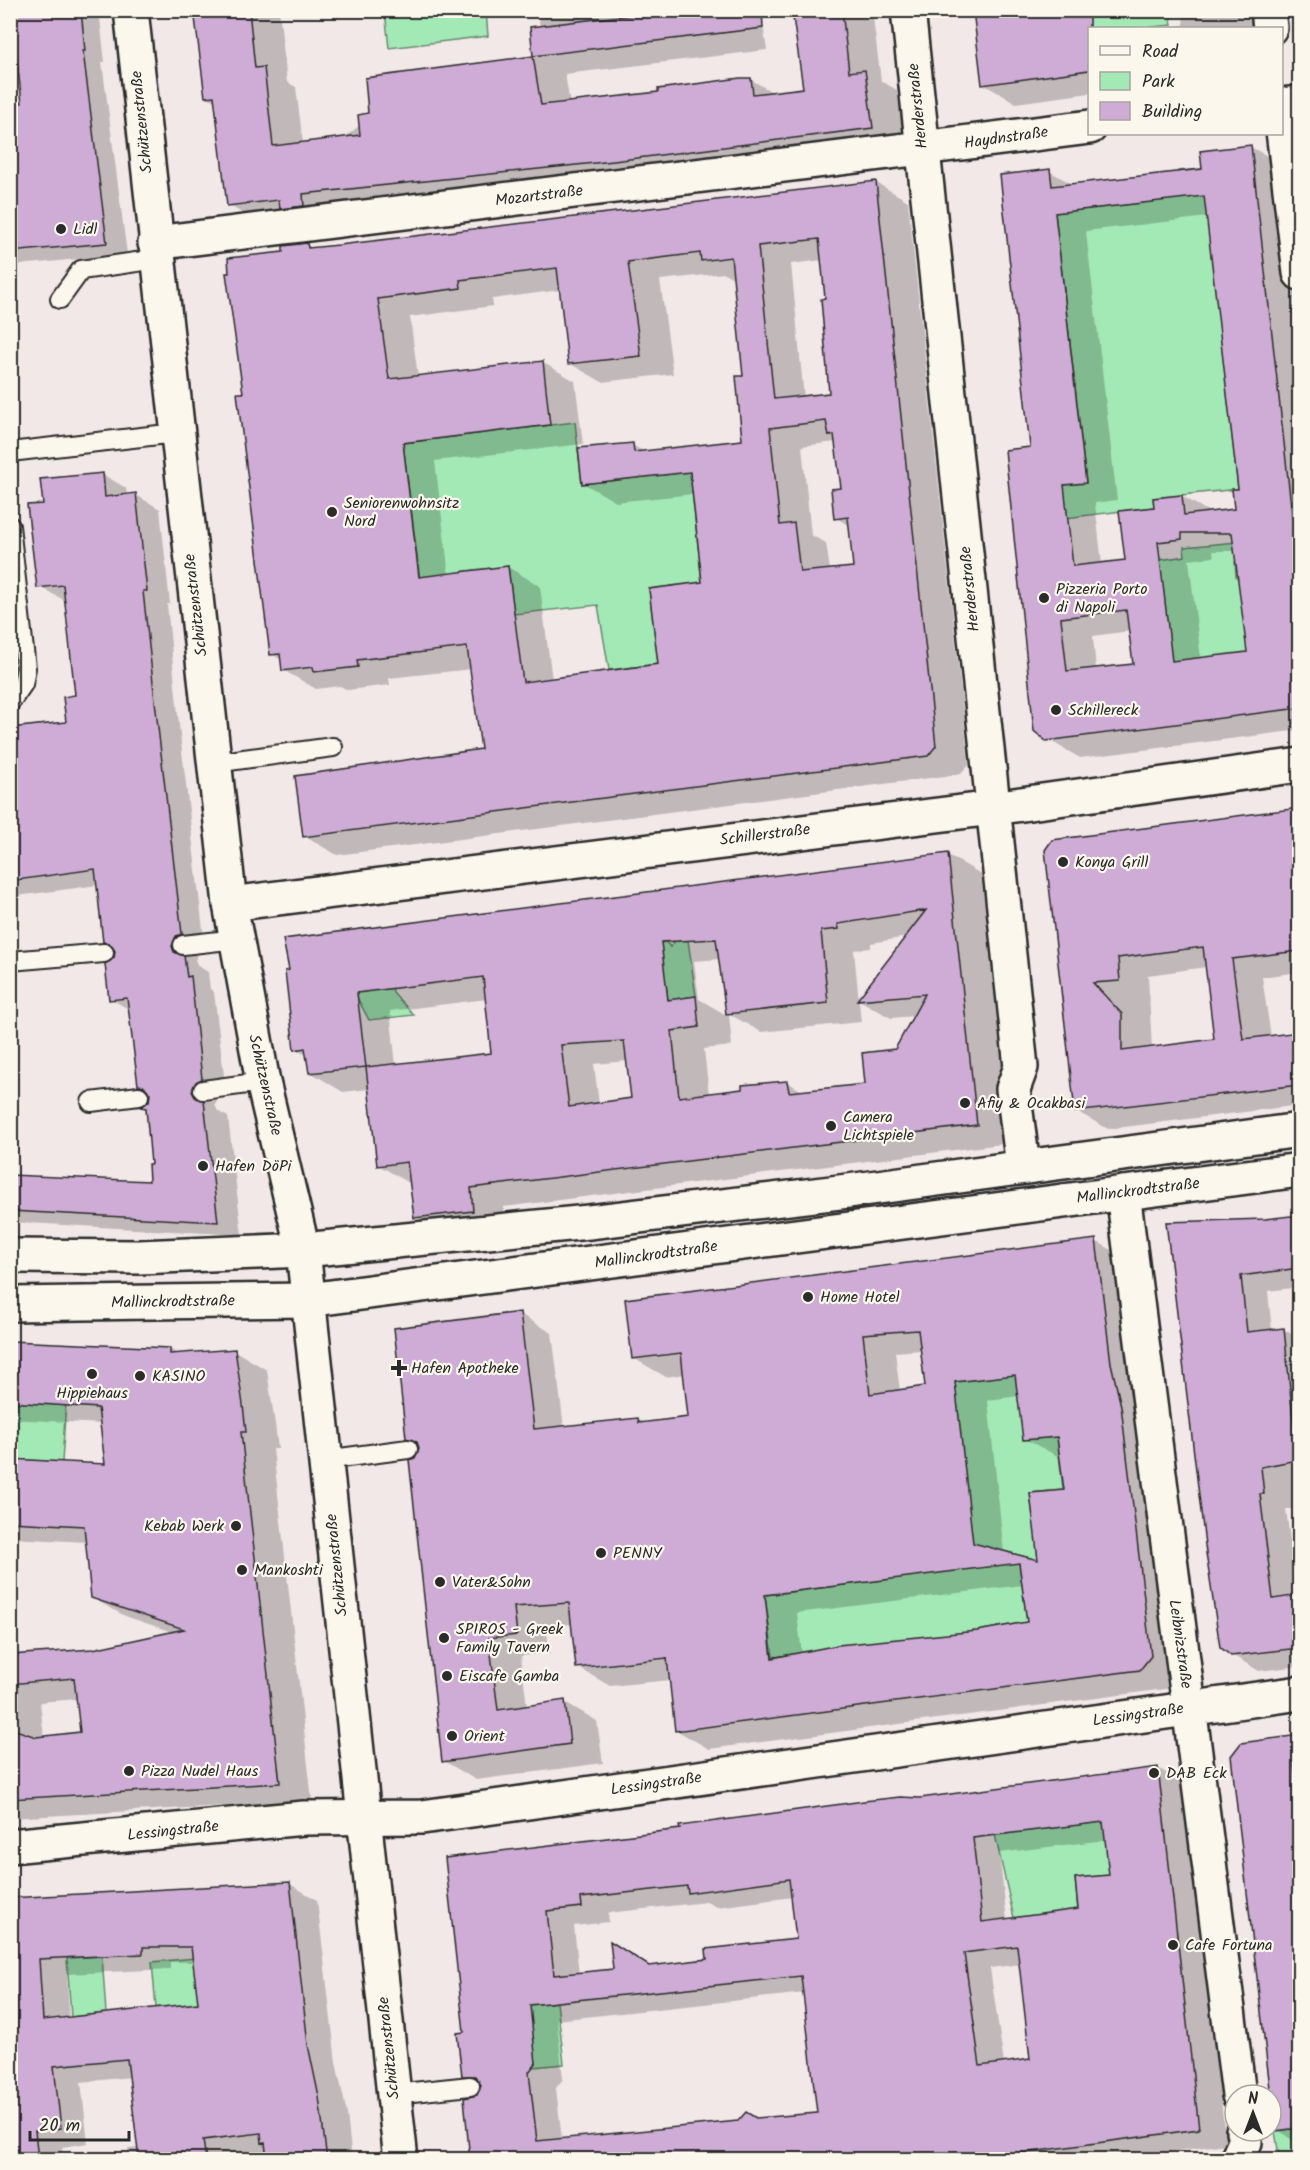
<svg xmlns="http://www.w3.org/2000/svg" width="1310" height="2170" viewBox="0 0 1310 2170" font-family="Kalam,sans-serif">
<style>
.green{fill:#a3e9b5;stroke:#678a70;stroke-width:1.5}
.shadow{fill:#0003;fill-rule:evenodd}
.building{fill:#ceacd6;stroke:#2b2b2b;stroke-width:1.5;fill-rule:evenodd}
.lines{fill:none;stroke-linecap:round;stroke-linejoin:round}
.service-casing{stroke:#2b2b2b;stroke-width:22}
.minor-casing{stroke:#2b2b2b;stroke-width:38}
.tertiary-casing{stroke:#2b2b2b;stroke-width:38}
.primary-casing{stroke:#2b2b2b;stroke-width:38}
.service{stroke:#fbf7ec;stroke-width:18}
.minor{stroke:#fbf7ec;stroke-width:33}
.tertiary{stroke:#fbf7ec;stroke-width:33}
.primary{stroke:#fbf7ec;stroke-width:33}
.poi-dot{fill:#2b2b2b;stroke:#fbf7ec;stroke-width:2}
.labels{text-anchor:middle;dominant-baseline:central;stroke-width:4.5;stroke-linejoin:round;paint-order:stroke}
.street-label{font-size:16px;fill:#2b2b2b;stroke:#fbf7ec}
.poi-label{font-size:16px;fill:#2b2b2b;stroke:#fbf7ec;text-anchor:start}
</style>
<rect width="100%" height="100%" fill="#f2e8e8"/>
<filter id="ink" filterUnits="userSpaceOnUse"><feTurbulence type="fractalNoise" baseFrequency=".0167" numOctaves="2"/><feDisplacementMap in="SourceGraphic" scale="12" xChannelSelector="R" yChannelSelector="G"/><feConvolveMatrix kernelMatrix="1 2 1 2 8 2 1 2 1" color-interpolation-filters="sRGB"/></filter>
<g filter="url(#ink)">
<path class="green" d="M385 11H486L488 36 389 48Z
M1041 11H1170L1172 25 1143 28H1090L1089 35 1052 40Z
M1202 169 1238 489 1153 498 1154 507 1066 518 1063 485 1086 482 1052 186 1079 210 1181 198 1178 171Z
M575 422 582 484 690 472 702 583 649 589 658 664 609 670 598 605 514 614 508 566 465 571 421 588 403 443Z
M1237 542 1239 561 1235 562 1236 577H1241L1266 663 1172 668 1160 560 1185 556 1184 547Z
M688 940 696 996 668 1000 666 983 649 985 642 946 666 942 670 947 675 941Z
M392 980 393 993 414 1015 369 1020 350 984Z
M1056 1369 1018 1397 1024 1440 1057 1437 1063 1490 1030 1493 1033 1516 1065 1513 1072 1569 1018 1555 1027 1622 977 1631 773 1657 765 1595 890 1579 964 1468 955 1382Z
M10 1402H66L62 1462 11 1459Z
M1101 1822 1110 1827 1109 1877 1075 1879 1078 1910 1014 1918 995 1835Z
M102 1956 106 2013 71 2017 67 1958Z
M195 1958 204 2003 156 2008 152 1962Z
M557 2002 564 2064 533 2067 536 2063 531 2040 532 2026 528 2023 523 2005Z
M1299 2128V2159H1288L1287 2155 1279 2156 1275 2131Z"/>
<path class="shadow" d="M12 10H99L105 62H102L127 254 10 266V106L24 105Z
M196 10H279L287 82 296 87 303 144 343 139 360 125 369 115 367 79 535 57 532 29 540 28 538 10H742L763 24 767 50 565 74 570 104 750 79 774 93 805 89 795 10H872L881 81 897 90 905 146 261 224 228 205 216 102 206 96Z
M1182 10H1264L1266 28H1155L1184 25Z
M1090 37V93L1016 103 983 84 1066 40Z
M1251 147 1283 165 1300 316V730L1080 758 1047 739 1049 171 1074 185 1203 170ZM1208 217 1239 490 1236 510 1211 513 1182 496 1155 508 1126 562 1102 564 1095 503 1117 500 1086 231ZM1213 551H1235L1249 654 1201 659 1189 560 1214 557ZM1130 631 1135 665 1096 670 1093 636Z
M875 182 908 201 969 765 961 774 337 855 304 836 483 751 472 669 389 678 390 685 348 690 340 686 316 689 283 670 282 660 271 654 245 394 285 253 307 245 314 249ZM823 260 831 395 804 398 791 264ZM724 273 735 279 745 377 744 441 645 452 632 445 583 483 616 502 694 494 704 584 659 666 552 680 540 586 508 567 449 575 435 461 583 444 575 381 542 362 418 377 410 317 493 306 492 299 561 290 569 363 602 382 673 374 660 280ZM836 442 843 489 836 518 850 526 855 568 830 570 826 543 811 535 802 446Z
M102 474 126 488 127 496 136 495 160 509 170 604H167L179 725 205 947 200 950 195 960 198 966 208 972 210 989 214 992 226 1092 220 1095 215 1105 218 1111 228 1117 242 1235 10 1222V1176L150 1182 153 1165 147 1109 143 1107 150 1102 152 1094 139 1084 130 1010 111 999 117 951 104 941 98 885 10 897V730L68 723 76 697 66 601 39 587 45 505Z
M1300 809V972L1262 977 1271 1037 1299 1033 1300 1030V1105L1108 1129 1076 1111 1053 841ZM1207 967 1216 1041 1152 1049 1148 975Z
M948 855 981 874 1010 1143 504 1207 506 1230 449 1237 416 1217 411 1184 378 1165 369 1089 343 1092 310 1072 308 1056 295 1049 286 972ZM907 937 859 1000 891 1018 915 1016 896 1051 867 1085 804 1092 787 1082 709 1095 704 1049 732 1046 729 1014 761 1032 861 1022 854 950 871 948V943ZM720 959 728 1016 699 999 694 961ZM487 999 493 1054 396 1065 390 1011ZM628 1061 633 1100 599 1104 594 1064Z
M1300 1216V1287L1268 1291 1272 1331 1283 1329 1300 1339V1509H1286L1297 1593H1300V1666L1259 1671 1232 1655 1187 1396 1266 1220Z
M1096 1241 1129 1260 1173 1688 709 1749 676 1730 671 1680 610 1686 577 1667 573 1624 546 1626 550 1653 521 1656 527 1707 565 1702 597 1721 603 1763 476 1780 444 1761 416 1459 421 1448 419 1444 407 1437 520 1314 552 1333 564 1427 638 1419 645 1423 690 1418 685 1374 666 1377 633 1358ZM922 1350 927 1387 900 1391 895 1352ZM1019 1396 1025 1439 1061 1458 1065 1491 1040 1562 1004 1553 988 1400ZM1023 1585 1028 1623 978 1632 802 1654 797 1613Z
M10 1342 170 1349 179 1355 235 1351 267 1370 275 1424 278 1449H273L312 1801 10 1818V1641L12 1657 93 1650 175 1633 125 1616 92 1598 87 1542 10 1538V1461L107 1466 102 1424 10 1419ZM78 1699 81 1733 44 1737 40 1702Z
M1300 1737V2143L1277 2130 1241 1745Z
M1158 1768 1185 1784 1226 2144 1113 2160H472L478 2096 483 2086 463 2075 465 2033 446 1859ZM1106 1840 1111 1876 1079 1910 1007 1920 999 1853ZM793 1897 798 1940 709 1961 651 1967 612 1944 615 1971 579 1974 574 1926 609 1922 608 1913 706 1902 717 1907ZM1021 1964 1032 2060 1004 2064 990 1968ZM805 1993 819 2114 562 2140 556 2088 563 2079 557 2020Z
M290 1884 317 1900 336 2062 347 2114 352 2160H265L264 2152 230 2155 231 2160H129L128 2149 139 2148 131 2077 81 2082 88 2143 62 2147 64 2160H10V1900ZM170 1962H194L199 2004 69 2019 67 1974 170 1969Z"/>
<path class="building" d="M11 10H81L85 51H83L107 243 10 252V105L22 103Z
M194 10H249L255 68 264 67 273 146 360 135 358 115 368 113 365 78 533 56 541 105 658 92V89L740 78H751L753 94 803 88 792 10H842L849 72 865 70 873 128 614 161 303 194 304 206 280 209 279 200 227 206 214 96 205 97Z
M671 10H762L763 28 533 56 530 27Z
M973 10H1089V70L982 85Z
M1251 145 1299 578V708L1046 741 1034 731 1005 450 1030 447 1000 175 1050 169 1052 186 1202 169 1200 151ZM1204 196 1238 489H1232L1234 509 1184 515 1182 495 1153 498 1154 507 1119 511 1125 560 1073 566 1064 485 1086 483 1055 213ZM1182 533H1232L1247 652 1172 661 1158 542 1182 539ZM1126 610 1133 664 1067 671 1061 618Z
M876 181 936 746 928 756 303 837 295 776 481 749 467 647 357 660 358 667 314 672 313 667 282 671 280 654 270 655 237 393H243L226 273H229L228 258 283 252V246L307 243 308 248 339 245ZM819 239 825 298 821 299 829 393 774 399 758 246ZM700 253 701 261 731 257 743 376H736L742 440 634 452 633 443 578 448 582 484 690 472 702 582 649 589 658 664 523 682 508 566 419 577 403 443 550 425 543 361 389 379 378 299 461 288 460 280 557 268 568 364 641 356 628 262ZM826 421 829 436 834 435 841 488 831 489 834 519 848 517 853 567 800 572 794 523 780 525 770 428Z
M103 473 105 497 136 493 147 591H143L156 710 182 934 176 936 172 946 174 952 184 956 187 977 191 976 202 1079 196 1082 192 1091 195 1097 204 1101 218 1222 10 1211V1175L149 1181 148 1164H151L146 1108 141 1107 149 1101 150 1094 144 1086 138 1085 127 998 109 1000 105 964 114 958 115 951 109 943 103 942 95 869 10 881V728L66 722 63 697 75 695 63 585 37 588 27 505 43 504 40 479Z
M1299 808V951L1232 959 1243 1039 1299 1032V1085L1075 1112 1045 850 1052 840ZM1203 947 1214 1039 1122 1051V1014L1093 983 1120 981 1118 958Z
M948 853 977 1125 471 1188 473 1211 414 1218 407 1162 377 1166 366 1067 309 1073 305 1048 294 1050 285 971 289 970 283 939ZM926 910 857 1000 925 994 895 1049 862 1053 865 1084 789 1092 787 1081 742 1085V1089L679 1097 672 1031 699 1027 696 996 668 1000 661 942 716 939 726 1014 828 1003 821 931 839 929 838 924ZM483 977 491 1053 366 1067 357 993ZM624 1041 631 1098 569 1107 561 1045Z
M1299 1215V1268L1241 1276 1247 1332 1284 1328 1297 1460 1261 1467 1264 1494H1260L1273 1599 1299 1595V1648L1231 1656 1220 1647 1206 1553 1166 1222 1265 1219Z
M1096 1239 1111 1363 1121 1406 1151 1656 1140 1670 675 1731 667 1658 576 1668 569 1603 514 1607 517 1635 489 1638 498 1710 565 1700 570 1744 442 1762 409 1460 415 1458 419 1448 417 1442 406 1438 394 1328 520 1312 534 1429 638 1418 639 1423 688 1417 681 1353 632 1359 625 1299ZM918 1330 925 1386 870 1394 863 1334ZM1015 1375 1023 1440 1057 1437 1064 1490 1030 1493 1038 1560 973 1543 955 1382ZM1019 1563 1027 1622 977 1631 838 1645 772 1658 765 1595Z
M10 1341 170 1348V1354L235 1349 243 1405 246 1432H241L280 1783 10 1799V1728L36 1737 80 1732 74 1678 10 1684V1655L93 1649 184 1629 91 1598 84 1526 10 1522V1459L105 1464 98 1408 10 1402Z
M1299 1735V1764H1294L1299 1817V2128L1275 2131 1231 1756 1241 1743Z
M1158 1767 1199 2129 973 2160H470L464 2098 477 2095 481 2085 475 2076H462L457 2033 464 2032 445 1858 680 1829 679 1826 864 1801 900 1797 920 1798ZM1103 1822 1109 1875 1075 1878 1078 1909 982 1922 973 1838ZM789 1879 796 1939 706 1949 707 1959 649 1966 610 1941 613 1969 554 1975 547 1911 582 1907 581 1898 687 1886 688 1893ZM1017 1946 1030 2059 980 2066 964 1953ZM801 1976 817 2113 756 2118 746 2112 738 2121 537 2141 529 2072 536 2063 530 2005Z
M290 1882 308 2045 319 2097 327 2160H267L265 2142 262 2143 261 2133 203 2140 206 2160H139L127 2059 54 2066 61 2128 35 2131 38 2160H10V2039H16L10 1962V1898ZM143 1947H191L198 2003 43 2020 39 1959 143 1954Z"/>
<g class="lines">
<defs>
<path id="service" d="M60 299 81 270 157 259
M10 452 176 433
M10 526 26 668 23 684 10 703
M214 763 333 747
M183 945 237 939
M10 961 104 953
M203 1090 263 1082
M91 1102 139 1096
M325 1460 408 1449
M394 2094 470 2086"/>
<path id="minor" d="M908 10 1021 1067 1013 1089 1023 1166
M1268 10 1270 28
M1282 105 1300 103
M1282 122 1300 273
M155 243 1090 127
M230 904 993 808 1300 765
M1123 1193 1239 2095
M10 1846 304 1818 422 1817 1300 1693
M1237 2160 1245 2142 1243 2131"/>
<path id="tertiary" d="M131 10 230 904 263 1082 303 1250 401 2160"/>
<path id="primary" d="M10 1256 139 1257 303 1250 589 1222 848 1191 1300 1130
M10 1304 308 1300 1300 1170"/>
</defs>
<use href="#service" class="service-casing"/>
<use href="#minor" class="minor-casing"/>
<use href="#tertiary" class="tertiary-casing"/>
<use href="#primary" class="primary-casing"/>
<use href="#service" class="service"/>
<use href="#minor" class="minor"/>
<use href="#tertiary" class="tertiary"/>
<use href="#primary" class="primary"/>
</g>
</g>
<g class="poi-dot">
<circle cx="61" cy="229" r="6"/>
<circle cx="332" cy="512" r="6"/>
<circle cx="1044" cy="598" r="6"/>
<circle cx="1056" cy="710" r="6"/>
<circle cx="1063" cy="862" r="6"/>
<circle cx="965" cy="1103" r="6"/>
<circle cx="831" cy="1126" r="6"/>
<circle cx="203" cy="1166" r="6"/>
<circle cx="808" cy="1297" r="6"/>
<path d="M396 1359h6v6h6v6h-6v6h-6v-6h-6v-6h6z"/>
<circle cx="92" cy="1374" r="6"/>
<circle cx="140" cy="1376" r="6"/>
<circle cx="236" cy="1526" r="6"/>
<circle cx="601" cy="1553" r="6"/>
<circle cx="242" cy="1570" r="6"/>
<circle cx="440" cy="1582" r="6"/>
<circle cx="444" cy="1638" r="6"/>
<circle cx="447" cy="1676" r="6"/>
<circle cx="452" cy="1736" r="6"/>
<circle cx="129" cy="1771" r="6"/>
<circle cx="1154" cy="1773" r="6"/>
<circle cx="1173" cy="1945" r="6"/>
</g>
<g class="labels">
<g class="street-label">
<text transform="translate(918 106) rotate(-96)">Herderstraße</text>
<text transform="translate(142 122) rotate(-96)">Schützenstraße</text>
<text transform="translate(1006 138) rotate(-8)">Haydnstraße</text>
<text transform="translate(539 196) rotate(-7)">Mozartstraße</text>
<text transform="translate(970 589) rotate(-96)">Herderstraße</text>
<text transform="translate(196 605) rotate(-97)">Schützenstraße</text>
<text transform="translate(765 835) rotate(-7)">Schillerstraße</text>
<text transform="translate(265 1085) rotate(77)">Schützenstraße</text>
<text transform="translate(1138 1191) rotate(-7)">Mallinckrodtstraße</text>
<text transform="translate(656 1255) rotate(-8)">Mallinckrodtstraße</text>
<text transform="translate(173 1302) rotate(-1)">Mallinckrodtstraße</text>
<text transform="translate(337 1565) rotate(-96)">Schützenstraße</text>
<text transform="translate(1180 1644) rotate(82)">Leibnizstraße</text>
<text transform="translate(1138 1715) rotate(-8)">Lessingstraße</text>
<text transform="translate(656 1784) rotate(-8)">Lessingstraße</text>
<text transform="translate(173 1831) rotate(-6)">Lessingstraße</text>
<text transform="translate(389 2048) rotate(-96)">Schützenstraße</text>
</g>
<g class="poi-label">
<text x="73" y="229">Lidl</text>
<text x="344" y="503">Seniorenwohnsitz<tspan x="344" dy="18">Nord</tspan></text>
<text x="1056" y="589">Pizzeria Porto<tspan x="1056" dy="18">di Napoli</tspan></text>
<text x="1068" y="710">Schillereck</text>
<text x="1075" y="862">Konya Grill</text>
<text x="977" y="1103">Afiy &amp; Ocakbasi</text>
<text x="843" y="1117">Camera<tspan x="843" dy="18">Lichtspiele</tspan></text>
<text x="215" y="1166">Hafen DöPi</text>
<text x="820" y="1297">Home Hotel</text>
<text x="411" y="1368">Hafen Apotheke</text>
<text x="152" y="1376">KASINO</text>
<text x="92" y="1393" text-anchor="middle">Hippiehaus</text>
<text x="224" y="1526" text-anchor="end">Kebab Werk</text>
<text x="613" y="1553">PENNY</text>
<text x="254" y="1570">Mankoshti</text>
<text x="452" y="1582">Vater&amp;Sohn</text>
<text x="456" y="1629">SPIROS - Greek<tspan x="456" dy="18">Family Tavern</tspan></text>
<text x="459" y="1676">Eiscafe Gamba</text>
<text x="464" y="1736">Orient</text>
<text x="141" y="1771">Pizza Nudel Haus</text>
<text x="1166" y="1773">DAB Eck</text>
<text x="1185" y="1945">Cafe Fortuna</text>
</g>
</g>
<rect width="1310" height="2170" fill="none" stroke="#fbf7ec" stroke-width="36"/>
<rect x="18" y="18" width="1274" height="2134" fill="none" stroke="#2b2b2b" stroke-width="2" filter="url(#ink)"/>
<rect x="1088" y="27" width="195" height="108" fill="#fbf7ec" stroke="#a8a59f" stroke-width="1.5"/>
<rect x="1100" y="46" width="30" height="9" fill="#fbf7ec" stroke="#a8a59f" stroke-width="1.5"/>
<text x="1142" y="57" font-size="18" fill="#2b2b2b">Road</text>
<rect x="1100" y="72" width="30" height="18" fill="#a3e9b5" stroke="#a8a59f" stroke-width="1.5"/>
<text x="1142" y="87" font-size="18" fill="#2b2b2b">Park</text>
<rect x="1100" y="102" width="30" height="18" fill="#ceacd6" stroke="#a8a59f" stroke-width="1.5"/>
<text x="1142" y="117" font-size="18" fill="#2b2b2b">Building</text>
<g transform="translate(1253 2113)"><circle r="28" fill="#fbf7ec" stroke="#a8a59f" stroke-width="1.5"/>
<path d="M0-4.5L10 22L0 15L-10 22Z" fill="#2b2b2b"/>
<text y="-9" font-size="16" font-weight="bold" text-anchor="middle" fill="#2b2b2b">N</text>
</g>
<path d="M30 2131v9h99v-9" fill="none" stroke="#2b2b2b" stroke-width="3"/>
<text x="39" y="2131" font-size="18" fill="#2b2b2b" stroke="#fbf7ec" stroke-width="4.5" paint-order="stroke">20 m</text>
</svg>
